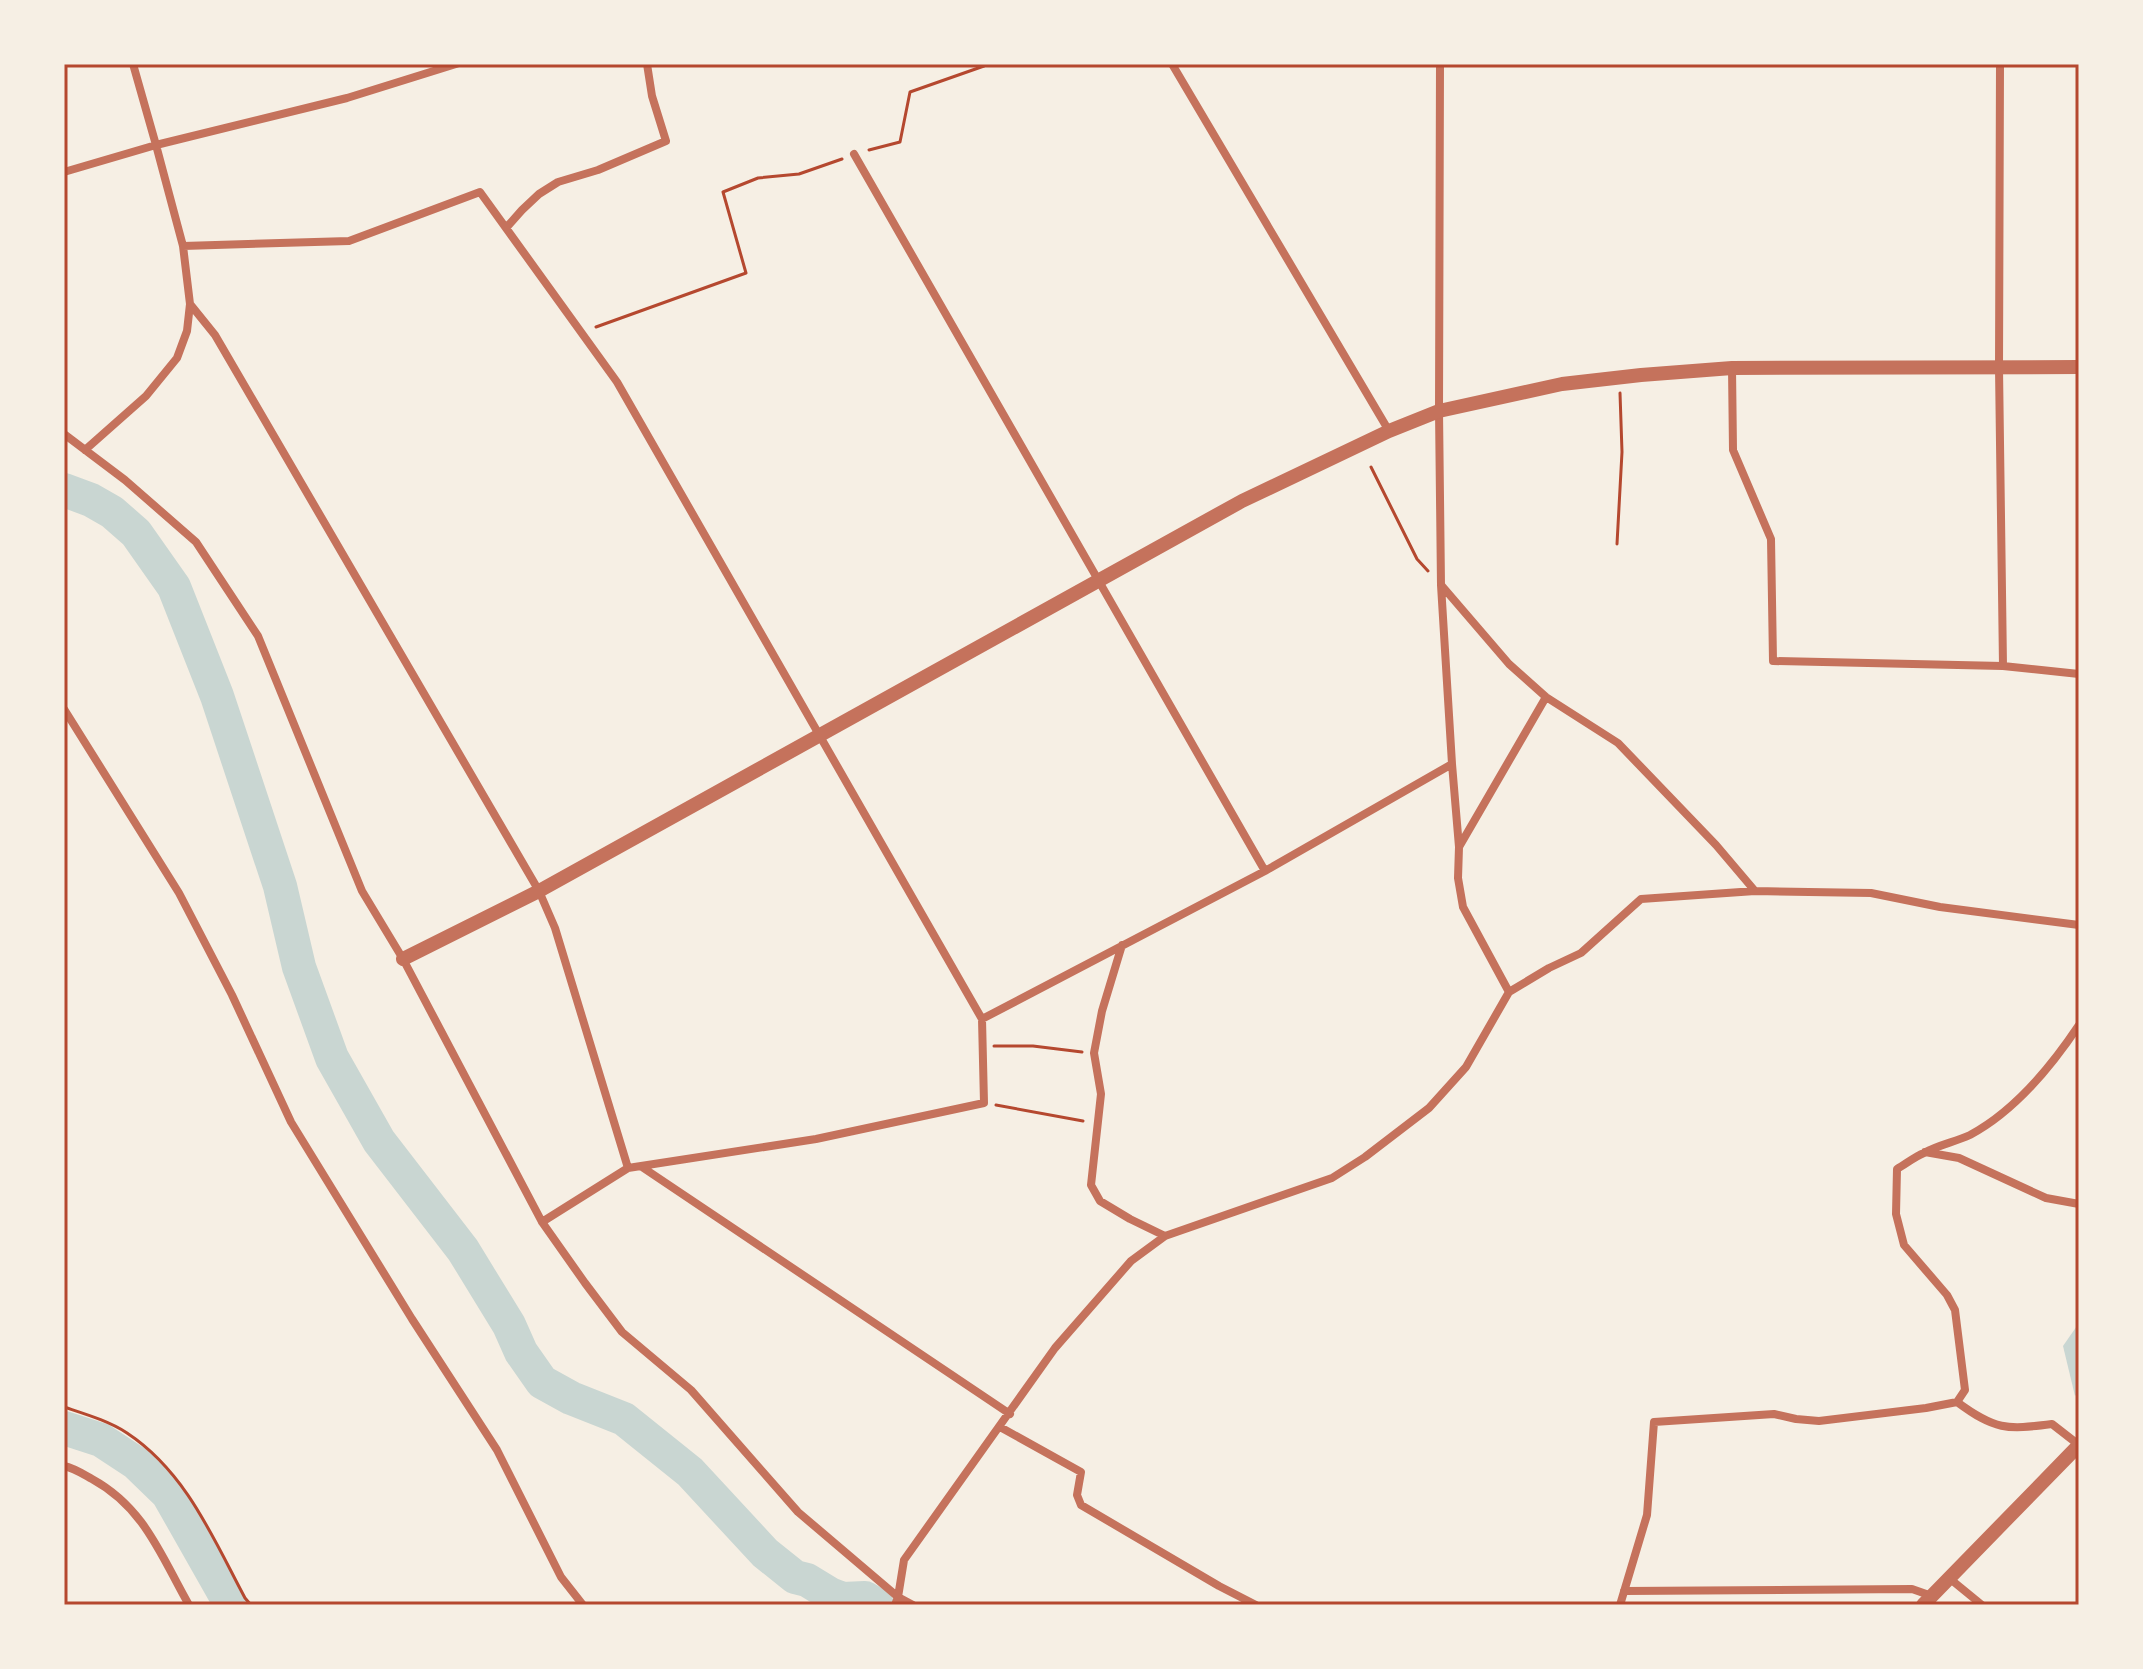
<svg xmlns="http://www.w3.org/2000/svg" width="2143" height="1669" viewBox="0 0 2143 1669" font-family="'IBM Plex Sans',sans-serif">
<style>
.water{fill:#c9d6d2}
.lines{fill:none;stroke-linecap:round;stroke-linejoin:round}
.river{stroke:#c9d6d2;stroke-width:34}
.path{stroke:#b5482f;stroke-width:3}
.minor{stroke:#c5725c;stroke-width:8}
.tertiary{stroke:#c5725c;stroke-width:14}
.neatline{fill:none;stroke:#b5482f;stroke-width:3}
</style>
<rect width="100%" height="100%" fill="#f6efe4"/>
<path class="water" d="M2079 1323V1391L2075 1396 2063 1346Z"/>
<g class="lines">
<path class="river" d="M64 490 91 500 112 512 136 533 174 587 217 696 280 886 299 967 332 1058 379 1141 463 1250 509 1325 521 1352 542 1382 571 1398 624 1419 690 1472 765 1553 795 1577 807 1580 830 1594 843 1599 865 1598 877 1605
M64 1428 101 1440 136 1463 168 1494 231 1605"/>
<path class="path" d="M869 150 900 142 910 92 984 66V64
M596 327 746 273 723 192 758 178 799 174 842 159
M1371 467 1417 559 1428 571
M1617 544 1622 452 1620 393
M994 1046H1033L1082 1052
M996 1105 1083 1121
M64 1407C85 1414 109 1421 127 1433 186 1472 213 1538 245 1598L251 1605"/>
<path class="minor" d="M133 64 156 145 347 98 456 64
M1172 64 1389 431
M854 154 1265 871
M64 172 156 145 183 246 190 304 215 335 539 891 555 928 628 1168
M506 228 522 210 539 194 558 182 598 170 666 141 652 96 647 64
M183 246 349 241 480 192 617 382 982 1019 1265 871 1452 764 1441 585 1439 411 1440 64
M1732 368 1733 450 1771 539 1773 661 2003 666 1999 368 2000 64
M64 434 125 480 196 542 258 636 362 891 403 959 542 1222 585 1283 622 1332 691 1390 798 1512 898 1597 913 1605
M85 450 146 396 177 358 187 331 190 304
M1442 586 1509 664 1546 697 1618 743 1716 845 1755 891
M2003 666 2079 674
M64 709 179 893 232 995 291 1122 412 1319 497 1450 561 1577 583 1605
M1452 764 1459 847
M1122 945 1102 1011 1094 1053 1101 1094 1091 1185 1100 1201 1130 1219 1165 1236
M1509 992 1463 907 1458 878 1459 847 1546 697
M1925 1152 1959 1158 2046 1198 2079 1204
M642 1167 1010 1414
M542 1222 628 1168 816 1139 984 1103 982 1019
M1957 1402 1965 1390 1955 1310 1947 1295 1904 1245 1896 1214 1897 1169C1906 1164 1914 1157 1924 1153 1938 1145 1955 1142 1970 1135 2015 1111 2051 1067 2079 1025
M1000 1427 1081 1472 1077 1495 1081 1505 1219 1586 1256 1605
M64 1466C74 1468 83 1474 92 1479 145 1508 161 1556 189 1605
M1949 1578 1982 1605
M1624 1591 1912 1589 1932 1596
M895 1605 898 1597 904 1560 1055 1348 1131 1261 1165 1236 1332 1178 1365 1157 1429 1108 1466 1067 1509 992 1549 968 1581 953 1641 899 1755 891 1871 893 1940 907 2079 925
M1620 1605 1647 1515 1654 1422 1774 1414 1796 1419 1819 1421 1926 1408 1957 1402C1995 1430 2006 1430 2052 1424L2079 1445"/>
<path class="tertiary" d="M403 959 539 891 1242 501 1389 431 1439 411 1562 384 1641 375 1732 368 2079 367
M1923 1605 2079 1445"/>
</g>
<rect width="2143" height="1669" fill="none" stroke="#f6efe4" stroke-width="132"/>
<rect x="66" y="66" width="2011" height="1537" class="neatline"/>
</svg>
